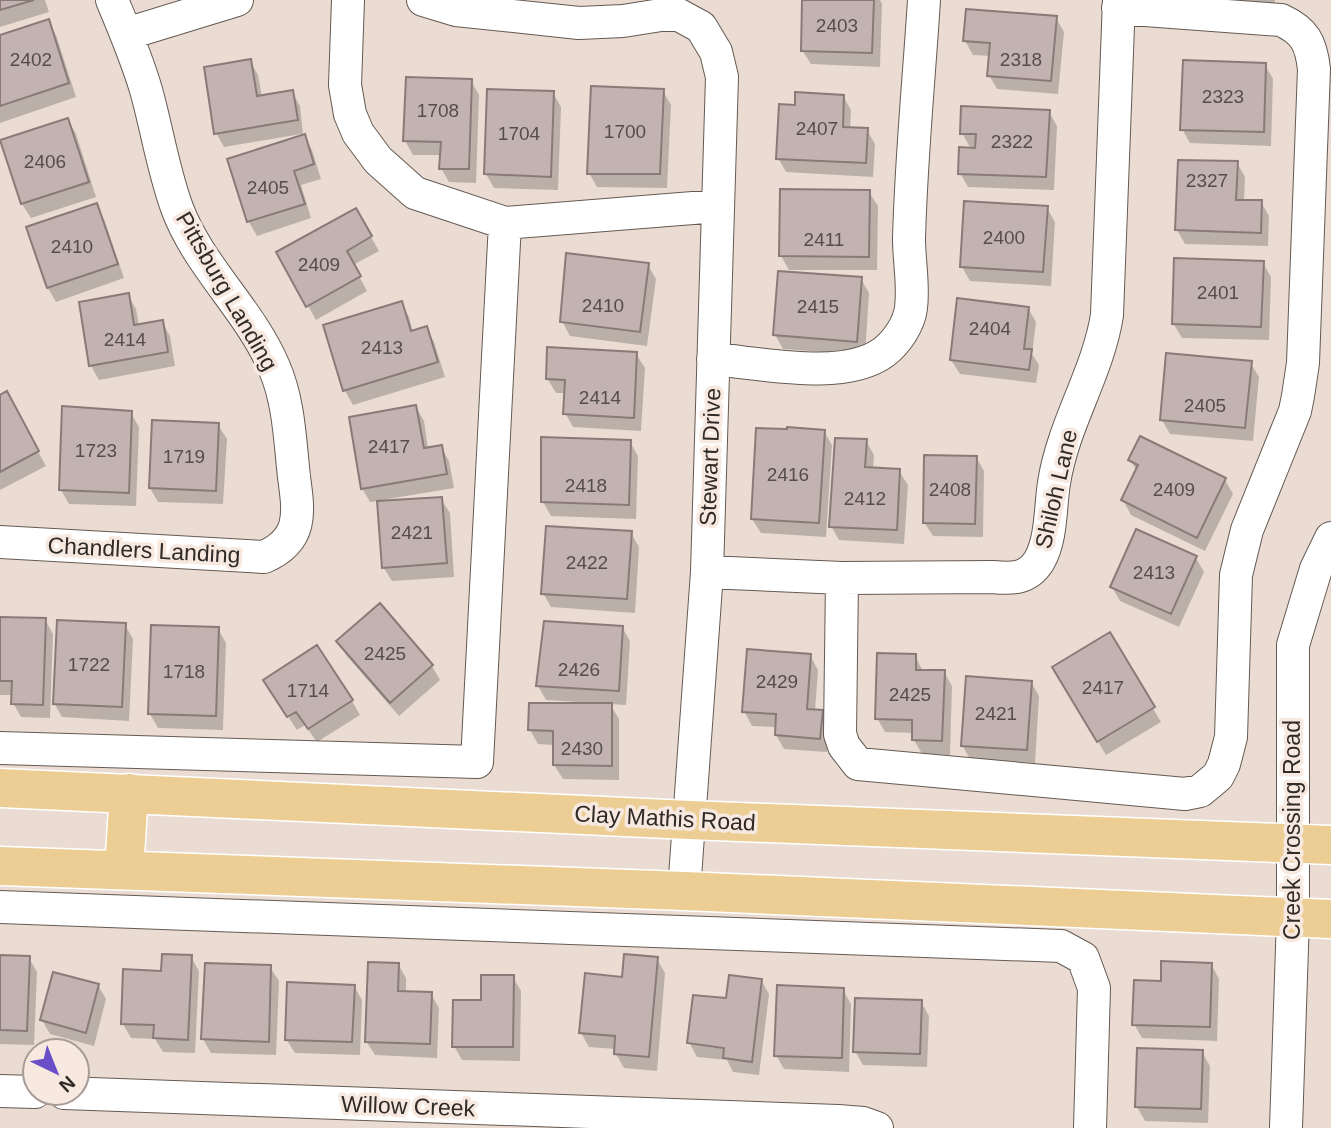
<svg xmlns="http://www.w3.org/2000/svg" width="1331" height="1128" viewBox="0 0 1331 1128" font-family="Arial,sans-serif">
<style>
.shadow{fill:#0003}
.building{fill:#c3b3b0;stroke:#897a78;stroke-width:2}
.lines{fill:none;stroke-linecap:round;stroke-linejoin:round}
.minor-casing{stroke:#655a52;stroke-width:34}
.major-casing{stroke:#fff;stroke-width:41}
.minor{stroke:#fff;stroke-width:32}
.major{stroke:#ecce95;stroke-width:38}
.labels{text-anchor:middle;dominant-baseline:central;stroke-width:7;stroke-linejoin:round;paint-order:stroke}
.number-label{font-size:19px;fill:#554d49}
.street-label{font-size:23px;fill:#302b27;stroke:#f7e9e0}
</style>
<rect width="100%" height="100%" fill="#eadcd3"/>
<path class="shadow" d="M0 0H45L49 12 0 27Z
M804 0H880L882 4 880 67 811 64 802 50Z
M1194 0H1275L1274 10Z
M1056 18 1064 32 1058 94 997 89 989 75 990 56 973 55 965 41Z
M48 21 56 35 76 97 0 123V37Z
M250 61 258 75 262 97 292 92 300 106 303 134 312 150 321 179 301 185 311 218 257 236 249 222 229 160 302 136 301 134 224 147 216 133Z
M1265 65 1273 79 1271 146 1190 143 1182 129Z
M471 81 479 95 476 183 449 182 441 168 442 155H413L405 141Z
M663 91 671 105 667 188 597 187 589 173Z
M553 93 561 107 558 190 494 188 486 174Z
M843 96 851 110 850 129 867 130 875 144 873 177 786 172 778 158 797 107Z
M1049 112 1057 126 1054 190 968 187 960 173 971 149 962 133Z
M68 120 76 134 96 197 31 218 22 204 3 141Z
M1237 163 1245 177 1244 201 1261 202 1269 216 1268 246 1185 244 1177 230Z
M869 192 878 206 877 270H789L781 256Z
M96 205 104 219 124 278 56 302 48 288 28 228Z
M1047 208 1055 222 1051 286 970 281 962 267Z
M356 210 379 251 353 265 367 291 316 320 279 253Z
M1263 263 1271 277 1269 340 1182 338 1173 323Z
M648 265 656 279 647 346 570 336 562 321Z
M861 279 869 293 865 355 783 349 775 335Z
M128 295 136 309 139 326 162 322 170 336 175 366 99 380 91 366Z
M401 303 409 317 413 332 426 328 434 342 445 377 353 405 345 391 326 326Z
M1028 308 1036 322 1032 354 1039 365 1036 383 960 374 951 360Z
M636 354 645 368 641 431 573 427 565 413 566 393H556L547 378Z
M1250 362 1259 377 1253 441 1170 434 1162 420Z
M0 397 14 408 46 466 0 490Z
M416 407 424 421 428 449 441 447 449 461 454 488 382 500V503L441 499 450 513 454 577 392 581 383 567 379 501 370 502 362 488Z
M131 413 139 427 136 506 69 504 61 490Z
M218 425 227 439 223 504 158 502 150 488Z
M824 431 832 445 826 537 761 533 752 519Z
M866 441 874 455 873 469 899 471 908 485 904 544 839 540 831 526Z
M630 442 638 456 636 519 551 516 543 502Z
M976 457 984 471 983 537 933 536 924 522Z
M1130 460 1225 480 1233 494 1205 551 1131 515 1123 500 1137 471Z
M631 533 639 547 635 613 551 607 543 593Z
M1196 558 1204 572 1179 627 1120 601 1112 587Z
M380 606 432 666 440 680 399 716 346 655 338 641Z
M0 619 45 620 53 634 50 718 21 717 13 703V695H0Z
M125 625 133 639 129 721 62 717 54 703Z
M622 627 630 641 626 705 610 704 619 719V780L563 779 554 765 555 745 538 744 530 730 578 705V702L546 700 538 686Z
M218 629 226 643 223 730 158 728 150 714Z
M1110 635 1161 722 1106 755 1054 668Z
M810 655 818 670 815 711H822L830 725 827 752 784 749 776 735 777 727 752 726 744 711Z
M915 656 923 671 944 672 952 686 950 755 922 754 914 740V733L885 732 877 718Z
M1031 682 1039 696 1035 763 970 759 962 745Z
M274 695 352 701 360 715 317 742 305 725 297 730Z
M0 957 29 958 37 972 34 1045 0 1044Z
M191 957 199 971 195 1053 163 1052 155 1039 131 1038 123 1024 163 973Z
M657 959 665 973 657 1071 624 1068 616 1054V1049L589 1047 581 1033 624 979Z
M398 964 406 978V993L431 994 439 1008 437 1058 375 1055 366 1041Z
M1211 964 1219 979 1217 1041 1142 1038 1134 1024Z
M270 967 279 981 276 1055 211 1053 203 1039Z
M513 977 521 991 520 1061 462 1060 454 1046 483 1002Z
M761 980 769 994 759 1075 733 1072 727 1060 697 1057 689 1042 727 1000Z
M98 985 106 999 94 1046 50 1034 42 1020Z
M354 986 362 1000 360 1055 295 1053 286 1039Z
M843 990 851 1004 849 1072 784 1069 776 1055Z
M921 1002 929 1016 927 1067 863 1065 855 1051Z
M1202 1052 1210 1066 1208 1123 1145 1121 1137 1107Z"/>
<path class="building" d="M0 0H34L0 10Z
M802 0H874L872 53 801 51Z
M966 9 1057 16 1051 81 987 76 990 43 963 41Z
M49 19 69 83 0 106V35Z
M251 59 257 96 293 90 298 120 214 134 204 67Z
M1183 60 1266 63 1264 132 1180 130Z
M406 77 472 79 469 169H439L441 142 403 141Z
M591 86 664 89 660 174H587Z
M487 89 554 91 551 177 484 174Z
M795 92 844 95 843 127 868 128 866 163 776 159 779 104 795 105Z
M961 106 1050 110 1046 177 958 174 959 147 975 148 976 134H960Z
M68 118 89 182 21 204 0 140Z
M305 134 314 164 294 171 305 204 247 222 227 159Z
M1178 160 1238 161 1236 200H1262L1261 233 1175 230Z
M780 189 870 190 869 257 779 256Z
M964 201 1048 206 1043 272 960 267Z
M97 203 118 264 47 288 26 227Z
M356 208 372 236 347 251 361 276 306 307 276 252Z
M566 253 649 263 640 332 560 322Z
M1174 258 1264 261 1261 327 1172 324Z
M778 271 862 277 857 342 773 335Z
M129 293 134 325 163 320 168 352 89 366 79 302Z
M957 298 1029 307 1024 349H1032L1029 370 950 360Z
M402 301 411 331 427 326 438 362 343 391 323 325Z
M547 347 637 352 634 418 563 414 565 380 546 379Z
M1166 353 1252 361 1245 428 1160 420Z
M7 391 39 451 0 472V395Z
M416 405 424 448 442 445 447 474 361 489 349 417Z
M62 406 132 411 129 493 59 490Z
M152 420 219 423 216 491 149 488Z
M787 427 825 430 819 523 751 519 756 428 787 429Z
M1140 436 1226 478 1197 538 1121 500 1138 465 1128 460Z
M541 437 631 440 629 505 541 502Z
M835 438 867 439 865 467 900 469 897 530 829 527Z
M924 455 977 456 975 524 923 523Z
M442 497 447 563 382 568 377 501Z
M546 526 632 531 627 599 541 594Z
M1136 529 1197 556 1171 614 1110 587Z
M380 603 433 665 390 703 336 641Z
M0 617 46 618 43 705 11 704 12 681H0Z
M57 620 126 623 122 707 53 704Z
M544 621 623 626 619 691 536 686Z
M151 625 219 627 216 716 148 714Z
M1110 632 1155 707 1097 742 1052 667Z
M317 645 353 700 308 729 296 712 287 717 263 680Z
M747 649 811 654 807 709 823 710 820 739 775 735 776 714 742 712Z
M877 653 916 654V670H945L942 741 912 740V720L875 719Z
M966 676 1032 681 1027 750 961 746Z
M529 703H612V766L553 765V731L528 730Z
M162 954 192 955 188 1040 153 1038 154 1025 121 1024 123 969 161 971Z
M624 954 658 957 649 1057 614 1054 615 1036 579 1033 585 973 622 977Z
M0 955 30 956 27 1031 0 1030Z
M1161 961 1212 963 1210 1027 1132 1025 1134 980 1161 981Z
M368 962 399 963 398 991 432 992 430 1044 365 1042Z
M205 963 271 965 269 1042 201 1039Z
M53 972 99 984 86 1033 40 1020Z
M481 975H514L513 1047H452L453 1000H481Z
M729 975 762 979 752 1062 723 1058 724 1048 687 1043 693 995 726 998Z
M287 982 355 985 352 1042 285 1040Z
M777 985 844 988 842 1058 774 1056Z
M855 998 922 1000 920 1054 853 1052Z
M1137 1048 1203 1050 1201 1109 1135 1107Z"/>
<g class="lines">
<defs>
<path id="minor" d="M348 0 345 85 350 114 358 133 378 160 415 193 505 223 718 206
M423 0 456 10 579 23 623 21 661 15H679L701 27 716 52 722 77 707 572 684 891
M126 34 237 0
M713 359C761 363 844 382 884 352 897 342 909 324 911 308 914 285 909 261 909 239 911 159 919 79 924 0
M0 542 264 557C303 540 299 513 294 477 290 441 289 401 274 367 250 310 199 267 177 208 163 170 157 129 146 90 137 59 124 29 112 0
M707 572 842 578 993 577C1012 579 1028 579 1039 561 1052 539 1050 507 1054 483 1063 424 1098 373 1107 315L1119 0
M842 578 840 734 844 746 858 764 1185 794 1200 791 1211 782 1218 776 1224 764 1231 737 1236 575 1247 530 1295 411 1298 396 1303 363 1314 69C1311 43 1305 31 1281 20L1118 8
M0 748 477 762 505 223
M0 907 1061 946 1083 958 1094 988 1090 1128
M0 1091 35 1092
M64 1093 838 1121 863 1123 877 1128
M1286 1128 1293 917V645L1316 569 1331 538"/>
<path id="major" d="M0 788 689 820 1331 845
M0 866 684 891 1331 919
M124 870 129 793"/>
</defs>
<use href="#minor" class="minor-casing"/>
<use href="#major" class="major-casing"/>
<use href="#minor" class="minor"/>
<use href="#major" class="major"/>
</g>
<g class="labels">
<g class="number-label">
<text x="837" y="25">2403</text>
<text x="31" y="59">2402</text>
<text x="1021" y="59">2318</text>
<text x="1223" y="96">2323</text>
<text x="438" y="110">1708</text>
<text x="817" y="128">2407</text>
<text x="625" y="131">1700</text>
<text x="519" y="133">1704</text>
<text x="1012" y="141">2322</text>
<text x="45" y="161">2406</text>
<text x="1207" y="180">2327</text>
<text x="268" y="187">2405</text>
<text x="1004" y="237">2400</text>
<text x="824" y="239">2411</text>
<text x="72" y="246">2410</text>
<text x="319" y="264">2409</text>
<text x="1218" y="292">2401</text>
<text x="603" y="305">2410</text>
<text x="818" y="306">2415</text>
<text x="990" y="328">2404</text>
<text x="125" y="339">2414</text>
<text x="382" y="347">2413</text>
<text x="600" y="397">2414</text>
<text x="1205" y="405">2405</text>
<text x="389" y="446">2417</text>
<text x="96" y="450">1723</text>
<text x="184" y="456">1719</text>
<text x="788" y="474">2416</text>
<text x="586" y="485">2418</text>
<text x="950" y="489">2408</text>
<text x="1174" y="489">2409</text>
<text x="865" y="498">2412</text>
<text x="412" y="532">2421</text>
<text x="587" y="562">2422</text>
<text x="1154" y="572">2413</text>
<text x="385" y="653">2425</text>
<text x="89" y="664">1722</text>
<text x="579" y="669">2426</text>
<text x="184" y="671">1718</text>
<text x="777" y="681">2429</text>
<text x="1103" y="687">2417</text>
<text x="308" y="690">1714</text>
<text x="910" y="694">2425</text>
<text x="996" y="713">2421</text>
<text x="582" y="748">2430</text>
</g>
<g class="street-label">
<text transform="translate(227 291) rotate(60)">Pittsburg Landing</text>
<text transform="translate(710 457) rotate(-88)">Stewart Drive</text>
<text transform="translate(1056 489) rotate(-77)">Shiloh Lane</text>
<text transform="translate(144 550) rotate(3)">Chandlers Landing</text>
<text transform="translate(665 818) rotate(3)">Clay Mathis Road</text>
<text transform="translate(1292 830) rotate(-90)">Creek Crossing Road</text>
<text transform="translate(408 1106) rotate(2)">Willow Creek</text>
</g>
</g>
<g transform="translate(56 1072) rotate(137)"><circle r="33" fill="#f7e9e0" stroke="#a79d96" stroke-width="2"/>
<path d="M0-5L12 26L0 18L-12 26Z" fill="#6a4ec7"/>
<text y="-10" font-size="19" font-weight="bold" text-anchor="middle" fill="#302b27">N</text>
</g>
</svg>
